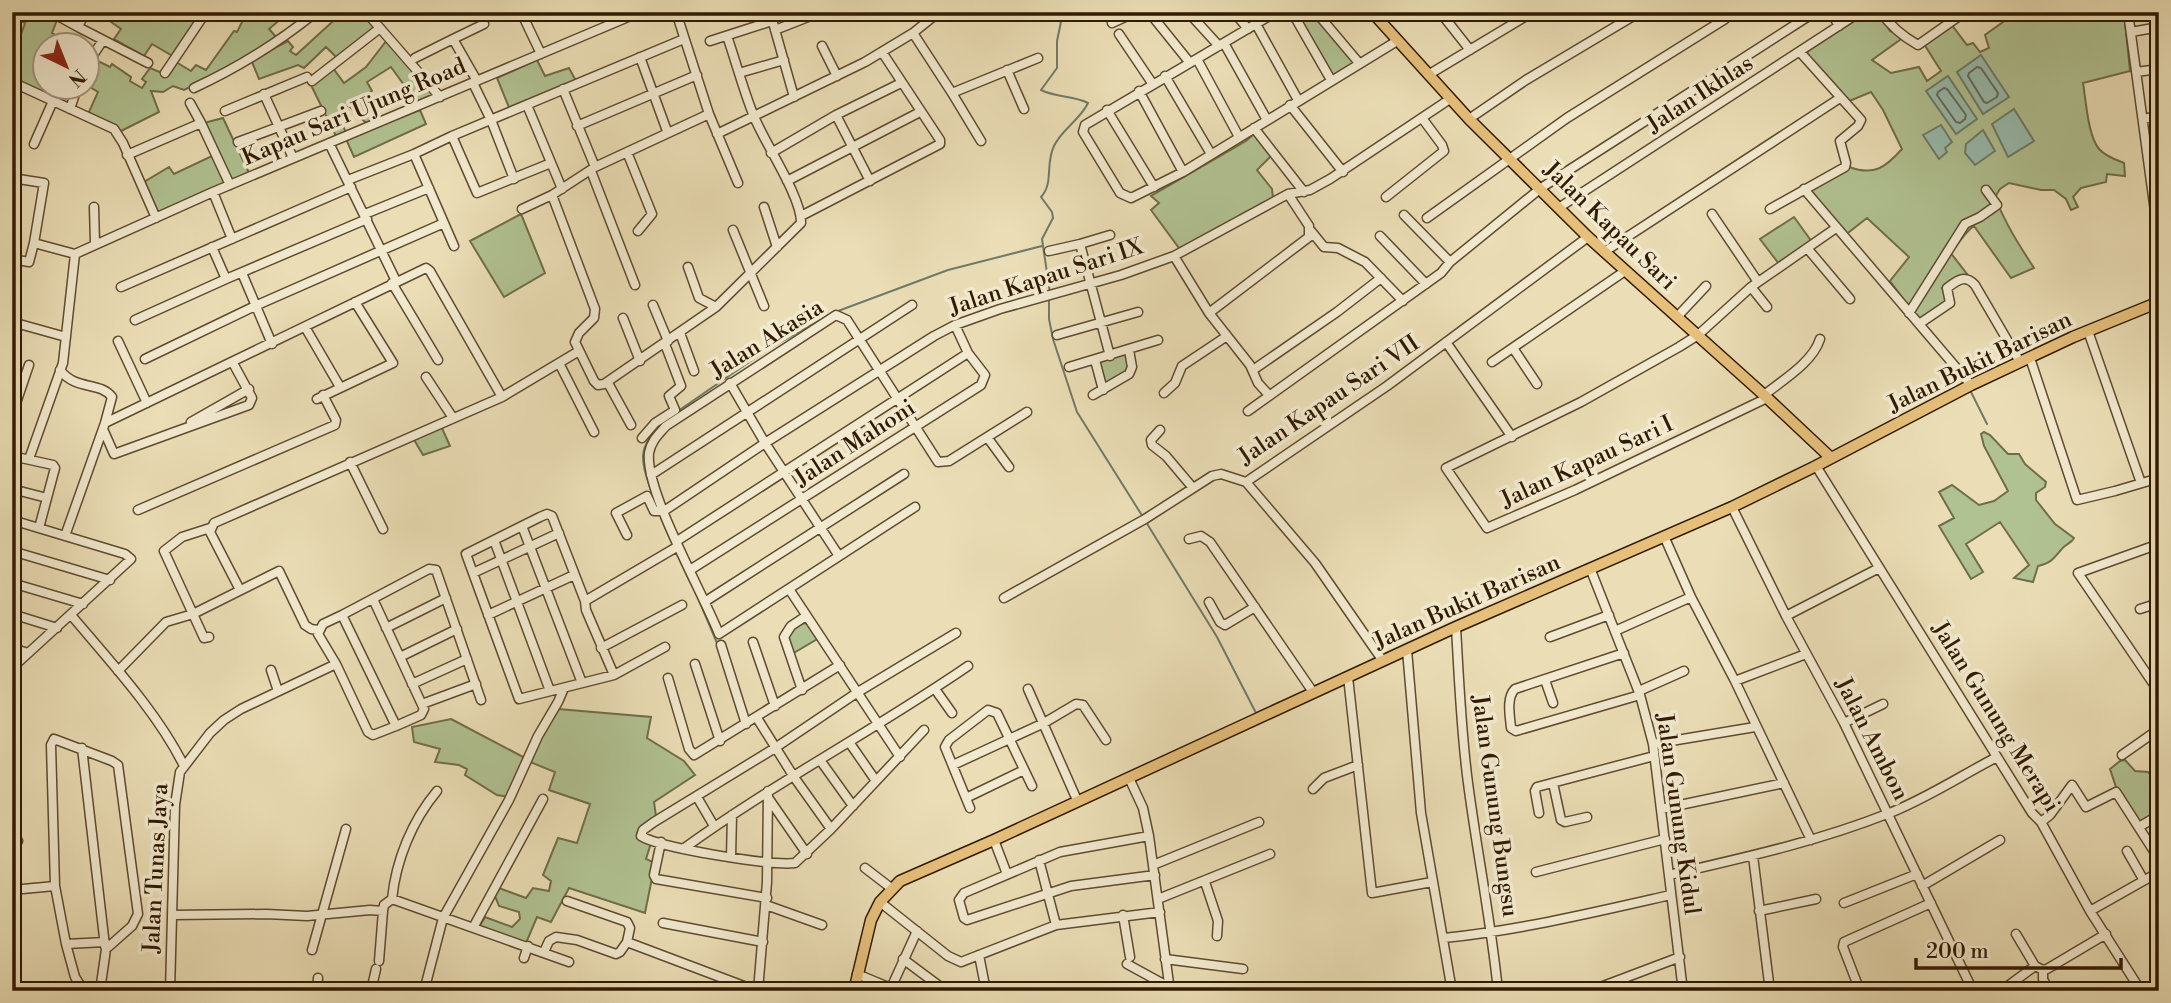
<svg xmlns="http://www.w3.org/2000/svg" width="2171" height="1003" viewBox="0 0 2171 1003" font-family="'Libre Bodoni',serif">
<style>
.green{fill:#b1c292;stroke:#706e49;stroke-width:2}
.water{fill:#98bcaf;stroke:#6e7b69;stroke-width:2}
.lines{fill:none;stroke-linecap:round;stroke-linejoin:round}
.shore{stroke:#646b58;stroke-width:2}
.stream{stroke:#6e7b69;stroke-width:2}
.minor-casing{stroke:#5f4b2e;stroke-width:11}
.major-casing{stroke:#301a00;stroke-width:13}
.minor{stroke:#f2ead0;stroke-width:8}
.major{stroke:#e6bf7b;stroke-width:10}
.labels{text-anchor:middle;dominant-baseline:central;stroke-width:7;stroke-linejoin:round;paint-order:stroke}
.street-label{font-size:23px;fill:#301a00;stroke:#f2ead0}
</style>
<rect width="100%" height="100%" fill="#ebdeb6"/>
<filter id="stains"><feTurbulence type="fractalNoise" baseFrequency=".00286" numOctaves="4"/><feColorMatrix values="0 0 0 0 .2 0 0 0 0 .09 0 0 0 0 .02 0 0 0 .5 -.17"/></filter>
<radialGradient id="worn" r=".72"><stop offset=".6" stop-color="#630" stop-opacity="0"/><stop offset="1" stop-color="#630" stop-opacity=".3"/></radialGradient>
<path class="green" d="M12 12H81L76 23 59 15 52 33 73 45 46 46V88H76L68 104 12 81V50L15 51 25 23 12 17Z
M97 12H206L176 58 152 44 144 56 114 39 121 29Z
M242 12H289L269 29 278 39 233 67 184 90 173 86 163 92 151 91 159 112 119 132 88 114 98 92 88 86V67L92 58 110 67 112 64 131 77 130 81 142 88 146 82 142 79 150 68 167 75 176 62 191 71 196 65 206 70 234 31 237 32 242 22 239 18Z
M343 12H363L376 28 338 59 326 47 304 68 298 65 259 79 252 62 265 53 288 41 293 47 290 51 296 55Z
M1292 12H1316L1359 63 1331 80Z
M1868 12H1878L1890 31 1904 37 1872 60 1891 73 1919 67 1927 81 1941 71 1924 44 1951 24 1967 45 1973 43 1980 52 1989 48 1985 35 2017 12H2124L2130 71 2083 83C2086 101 2088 136 2099 149 2105 156 2116 160 2124 163L2125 176 2107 174 2106 182 2081 188 2073 197 2078 207 2071 210 2066 199 2054 190H2041L2009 183 2000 189 1995 197C2005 223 2019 245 2034 268L2011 278 1974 226C1965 232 1959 244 1950 252L1967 274 1942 288 1949 302 1920 322 1890 281 1909 257 1867 218 1844 236 1808 190 1849 167C1874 176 1885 168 1902 149L1883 110 1871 92 1847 102 1807 55 1808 51Z
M387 40 434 92 432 96 417 103 391 67 367 82 372 91 364 96 376 118 366 123 348 105 338 112 346 133 336 136 310 83 333 68 344 83 366 67Z
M537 60 545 76 569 68 576 81 510 110 497 78Z
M420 110 426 124 354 157 346 139Z
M223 118 250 175 231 183 204 123Z
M1255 133 1272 155 1257 170 1272 189 1273 198 1187 246 1179 248 1151 210 1159 203 1151 196 1246 141Z
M214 155 228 184 161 214 154 209 144 182 169 167 174 174Z
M521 214 545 273 504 297 470 241Z
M1794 217 1812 242 1779 264 1760 239Z
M1127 351 1128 374 1105 386 1098 363Z
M441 426 450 446 423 455 413 438Z
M1984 432 1990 435 2008 454H2019L2025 464 2046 482 2045 487 2036 493V500L2055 524 2074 538C2071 544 2065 544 2061 550 2053 559 2051 563 2038 566L2033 582 2014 578 2029 565 2000 522 1966 544 1983 572 1971 579 1939 526 1954 518 1939 492 1952 485 1979 505 1994 501 2008 491 1984 446 1981 434Z
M803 623 808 624 819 638 792 654 787 633Z
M558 709 651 717 647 738 684 761 695 775 654 802 656 816 641 826 637 833 638 837 651 843 646 859 655 863 645 913 569 888 551 922 537 917 526 943 479 927 485 917 512 927 520 919 519 912 499 906 495 896 499 888 526 898 533 888 549 891 551 881 543 875 558 838 577 843 590 804 549 790 555 772 530 762 534 749Z
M451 719 527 759 509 797 497 795 465 775 467 769 459 765 435 762 440 749 414 742 412 727Z
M2125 760 2135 771 2148 772 2150 774 2155 795 2154 803 2159 808V812L2140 824 2116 787 2110 769 2120 761Z"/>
<path class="water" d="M1981 55 2009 97 1983 114 1957 72Z
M1948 76 1977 119 1956 134 1926 91Z
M2014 109 2034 141 2008 157 1992 124Z
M1941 125 1952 142 1945 148 1947 152 1939 159 1923 135Z
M1983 130 1995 151 1975 165 1965 153 1966 144Z"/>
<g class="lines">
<path class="shore" d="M1977 67 1981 68 1998 93 1997 97 1987 103 1984 102 1968 76 1969 73Z
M1944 88 1947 89 1966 115 1965 119 1960 123 1956 122 1937 95 1938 92Z"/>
<path class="stream" d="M1050 293 1042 239 1053 218 1052 212 1041 197C1054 183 1045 164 1054 146 1062 129 1080 120 1088 103 1075 96 1054 97 1041 90L1057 68V41L1063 12
M1049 298V319L1053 339 1077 412 1143 517
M838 311 948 270 1042 246
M1971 392 1987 424
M678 411 765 351 829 315
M651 490C641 461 636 447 663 424
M1146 522 1217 637 1256 713 1280 702
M698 598 717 643"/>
<defs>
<path id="minor" d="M85 12 78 27 148 63
M366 12 440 97
M521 12 541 54
M676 12 709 114 738 183
M770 12 794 97
M1149 12 1190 63
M1188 12 1219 46
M1234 12 1248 29
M1276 12 1085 125 1083 132 1120 193 1131 198 1183 172 1397 41
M1292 12 1331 80
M1316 12 1359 63
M1770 12H1775
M1831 12 1839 26
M1881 12C1891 27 1902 36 1918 45L1965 12
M2128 12 2159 241
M58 16 78 27
M1444 17 1470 50
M1112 23 1136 12
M1256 24 1298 100
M775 30 821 12
M2131 32 2159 27
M913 33 952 93 1038 58
M1119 34 1152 83
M453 39 484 24
M710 41 772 21
M1224 43 1267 120
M822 46 837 76
M640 57 667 131
M415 58 453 39 477 81
M1197 59 1239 137
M88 63 103 40
M1007 70 1024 109
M2136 72 2159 69
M165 73 206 12
M739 73 784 60
M1428 75 1533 12
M1165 76 1211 154
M312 81 380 28
M12 82 114 129 123 143 156 218
M473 83 491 120 514 179
M194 88C239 67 278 43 316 12
M563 89 595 167
M1139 91 1183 172
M952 93 981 141
M264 94 293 158
M12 99 19 85
M190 103 201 123
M527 105 562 189
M1290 105 1343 172
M70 109 77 88
M1107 110 1154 187
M225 111 307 77
M836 115 870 181
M1469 119 1526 80 1640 12
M2143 119 2159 116
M577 126 697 75
M1254 128 1304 192
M717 134 865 62 913 33 939 12
M452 136 477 193 551 163
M238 142 321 111
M329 143 396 281
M34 144 53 101
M627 152 652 214 638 231
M771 153 836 115 901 83
M127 155 201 123 230 185
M591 171 635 285
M12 178 44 183 34 243 75 254
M348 180 414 154 452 136 684 39
M787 181 920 112
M1804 189 1971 385
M213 192 232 239
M552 195 595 309 594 318 579 333 575 342 594 381 598 385 604 384 716 307 801 223C802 197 763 141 753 114 743 89 736 62 727 36
M1386 197 1444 151 1442 145 1422 118
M94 207 95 244
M764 207 777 247
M1560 207 1860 12
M522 209 552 195 595 167 709 114
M1770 209 1845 167 1846 163 1840 141 1858 126 1861 120 1800 52
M365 214 429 188
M1712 214 1758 282
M1404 215 1450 262
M801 216 940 144V140L882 52
M1427 218 1567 118 1725 19
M444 223 454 246
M733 230 764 306
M1311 231 1324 247 1338 248 1365 262 1403 301
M1380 236 1426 284
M1807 248 1850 299
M1049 251 1080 244
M1604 252 1840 98
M1174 256 1209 313 1250 365 1258 383 1269 395
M12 259 29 262 34 243
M688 267 699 298 716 307
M242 273 272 344
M226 279 367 219
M392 283 438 360
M121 287 351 187
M1751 287 1767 307
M653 305 668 341
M1209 313 1309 237V226L1288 194
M1909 313 1965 224 1980 217 1997 205 1986 190
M1677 317 1706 286
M623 318 640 361
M135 320 226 279 212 247
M12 322 66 337
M1919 324 1950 303 1947 288C1958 280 1965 274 1975 285L2020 362
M305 327 340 387
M2088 331 2141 483
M680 333 694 371
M1057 335 1138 312
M118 341 147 403
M1446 342 1512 437
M1513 348 1537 384
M1110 356 1080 244 1110 235
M2030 358 2077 500 2115 491 2159 478
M145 359 255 306 444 223 414 154
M1095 360 1103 390
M1492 362 1625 271
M559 363 594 432
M1069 367 1158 340
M60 370C76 391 100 381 112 397L105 423 65 536
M1253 370 1337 312 1381 278
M426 377 453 418
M608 383 631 425
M730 383 765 443 839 556
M1164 393 1175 383 1182 366 1227 336
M1093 395 1129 374 1132 367 1129 350
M1764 395C1783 380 1813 362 1820 339
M1767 398 1575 490 1487 528 1446 468 1581 402 1679 347 1698 335 1751 287 1836 228
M317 399 393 363 355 302
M1248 411 1441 273 1450 262 1541 188 1815 12
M12 415 29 365
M191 422 249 389
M105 423 426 268 430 271 502 397 579 351
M103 429 114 454 249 405 252 398 233 363
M1160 430 1151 440 1152 445 1166 456 1193 488
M987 437 1009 467
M642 438 655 423 675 410 669 396 681 386 665 344
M12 456 53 465 55 468 39 528
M29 459 63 363 75 254 213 192 640 12
M350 462 383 529
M1816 466 2032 813 2041 822 2090 911 2141 991
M651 475 912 305
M1246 482 1387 386 1588 237
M1246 482 1315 563 1383 661
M12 489 47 498
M915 507 719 634C703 593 645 492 649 453 651 441 659 434 666 426L836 315 847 320 938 462 949 461 1027 412
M1732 507 1786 616 1844 723 1973 991
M138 510 335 425 336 420 323 395
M664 511 765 443 934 336 955 325 1000 309 1121 275 1174 256 1288 194 1310 190 1330 179 1450 99
M12 520 125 554 131 559 12 668
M522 526 582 683
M627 535 616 513 647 496 654 511H664
M1664 536 1691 597 1735 681 1811 840
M1189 539 1201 536 1210 542 1313 692
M494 540 550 691
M677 541 968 353
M2159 544 2078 573 2159 692
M12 551 110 580
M1590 568 1640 695 1653 744 1683 991
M690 570 981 385 985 375 968 353 955 325
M473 573 559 533
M12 583 83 604
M789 589 900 757
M240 590 210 532 214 523 502 397
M1004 598 1145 519 1212 476 1221 474 1246 482
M373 599 424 709 421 715 396 726
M585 601 675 548
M706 601 904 474
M1209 602 1220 622 1225 625 1255 607
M2140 609 2159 603
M12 614 57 628
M71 615C109 660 158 713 184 766
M342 615 396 726 373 735 368 732 336 664 318 634 323 624Z
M342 615 429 569 436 570 481 700
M488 615 574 575
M1786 616 1879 568
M1456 627C1459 679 1461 731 1468 783 1477 852 1491 921 1498 991
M386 628 446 598
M1615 631 1691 597
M209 637 204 638 164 551 182 537 210 528
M1550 637 1609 615
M753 642 775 706
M721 645 746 724
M12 648 28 653
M601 648 682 605
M1407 650 1421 813 1452 991
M1624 653 1515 689C1506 698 1510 716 1511 728L1516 731 1640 695
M400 657 457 629
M695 664 720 741
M271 670 278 691
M118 671 166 622 193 614 279 571 305 625 311 629 319 630
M614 675 586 610 585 601 552 516 547 514 540 517 466 554 519 699 614 675 665 647
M1348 677 1372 893 1432 882
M668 678 689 749 694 755 840 665
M1545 680 1553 703
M1735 681 1806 654
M412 684 467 659
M935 689 952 713
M1028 689 1077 800
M802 690 784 637 791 626 806 616
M1639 691 1684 671
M422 704 476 684
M757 718 794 777 831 829
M1844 723 1883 704
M924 730 831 829 795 863C771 866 660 848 641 836L643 830 654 822 775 748 858 692 956 633
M849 742 876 781
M1653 744 1755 727
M12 748H16L15 790 12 794
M82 748 105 946
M2122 755 2159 729
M820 760 853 806
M953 765 1044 723 1076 704 1083 705 1106 740
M1129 778 1143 808 1149 836 1170 991
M1553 783 1561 820 1565 822 1587 817
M1313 789 1324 778 1358 765
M697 797 714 826
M966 798 1024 770
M769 799 807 854
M970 808 945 747 949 740 988 710 997 713 1032 786
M1661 809 1784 783
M1539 813 1535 791 1537 787 1654 756
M2041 822 2050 815 2072 785 2086 807 2116 792 2159 859
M2139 827 2159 815
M1149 836 1060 852 964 893 959 900 964 918 967 920 1071 886 1155 875
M994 840 1007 874
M12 842 18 841
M661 842 654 875 656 879 767 898
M683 849C774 783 875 730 968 666
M2127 851 2143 879
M1753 856 1770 991
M731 857 732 815
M1039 860 1056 925
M1153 865 1259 822
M865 868 891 888
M1536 872 1665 839
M1669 875C1742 858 1816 842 1887 814 1924 800 1962 775 1997 757
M1205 882 1218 921 1217 936
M1922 886 2000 840
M12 890 55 886
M392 899C396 860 412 821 437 791
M1158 899 1270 854
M567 901 627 922 630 928 627 942 757 991
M880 902 948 956 961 962 1056 925 1160 912
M1844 903 1917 874
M766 905 822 925
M1759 911 1816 899
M2090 911 2159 872
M173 915 266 914 307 916 370 910 383 911 384 905 392 899 569 962
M1123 915 1130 957
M663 923 763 942
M474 926 543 799
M12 927 15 944
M2016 934 2035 966
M1444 938C1521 930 1596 912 1671 895
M66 944 75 977 84 991
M312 950 346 829
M544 952 549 941 556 937 577 940 616 954 620 952 627 942
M979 955 986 991
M524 958 528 946
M903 959 946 991
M1165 959 1243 969
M379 961 383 911
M1127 964 1169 987
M2035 966 2043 970 2047 969 2106 934
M2043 970V979L2049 991
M857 974 898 991
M891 988 917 931
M100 991 106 949 132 926 138 914 118 765 112 761 54 739 51 745 55 886 66 944 105 942
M170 991 175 805 180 772 210 733 224 720 241 709 336 664
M233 991V989
M317 991 318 978
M371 991 376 969
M424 991 443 918 509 800 538 736 558 702 564 688
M758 991 767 882 768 791
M1590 991 1680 957
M1860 991 1843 947 1844 942 1931 903
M2001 991 2035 966"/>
<path id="major" d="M1372 12 1469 119 1588 237 1764 395 1831 458
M854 991 871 920 880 902 900 881 994 840 1456 627 1732 507 1816 466 1971 385 2073 337 2159 302"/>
</defs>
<use href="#minor" class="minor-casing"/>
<use href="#major" class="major-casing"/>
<use href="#minor" class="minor"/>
<use href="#major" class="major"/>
</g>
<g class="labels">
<g class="street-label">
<text transform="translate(1700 94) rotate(-33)">Jalan Ikhlas</text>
<text transform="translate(354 112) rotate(-23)">Kapau Sari Ujung Road</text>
<text transform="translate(1610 226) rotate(44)">Jalan Kapau Sari</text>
<text transform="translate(1046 277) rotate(-18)">Jalan Kapau Sari IX</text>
<text transform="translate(767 339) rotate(-32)">Jalan Akasia</text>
<text transform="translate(1980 362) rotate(-26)">Jalan Bukit Barisan</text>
<text transform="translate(1329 400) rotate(-34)">Jalan Kapau Sari VII</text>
<text transform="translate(855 443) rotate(-33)">Jalan Mahoni</text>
<text transform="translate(1587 462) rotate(-25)">Jalan Kapau Sari I</text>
<text transform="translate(1467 602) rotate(-24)">Jalan Bukit Barisan</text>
<text transform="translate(1996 717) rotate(58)">Jalan Gunung Merapi</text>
<text transform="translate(1872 739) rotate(63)">Jalan Ambon</text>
<text transform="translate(1495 806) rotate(82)">Jalan Gunung Bungsu</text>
<text transform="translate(1678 814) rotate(82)">Jalan Gunung Kidul</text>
<text transform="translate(156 868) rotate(-87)">Jalan Tunas Jaya</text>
</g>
</g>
<rect width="2171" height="1003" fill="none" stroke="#ebdeb6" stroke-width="42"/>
<rect x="14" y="14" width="2143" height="975" fill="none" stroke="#301a00" stroke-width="3.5"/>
<rect x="21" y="21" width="2129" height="961" fill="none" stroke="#301a00" stroke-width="2"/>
<g transform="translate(66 66) rotate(137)"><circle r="33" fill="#f2ead0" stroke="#a4977d" stroke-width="2"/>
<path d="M0-5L12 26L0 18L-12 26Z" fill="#8f2418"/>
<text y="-10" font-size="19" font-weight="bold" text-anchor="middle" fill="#301a00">N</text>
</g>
<path d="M1916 958v10h205v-10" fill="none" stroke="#301a00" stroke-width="3.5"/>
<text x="1926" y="958" font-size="21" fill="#301a00" stroke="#f2ead0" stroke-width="5" paint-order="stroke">200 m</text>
<rect width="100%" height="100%" filter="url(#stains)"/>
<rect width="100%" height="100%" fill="url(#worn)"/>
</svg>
